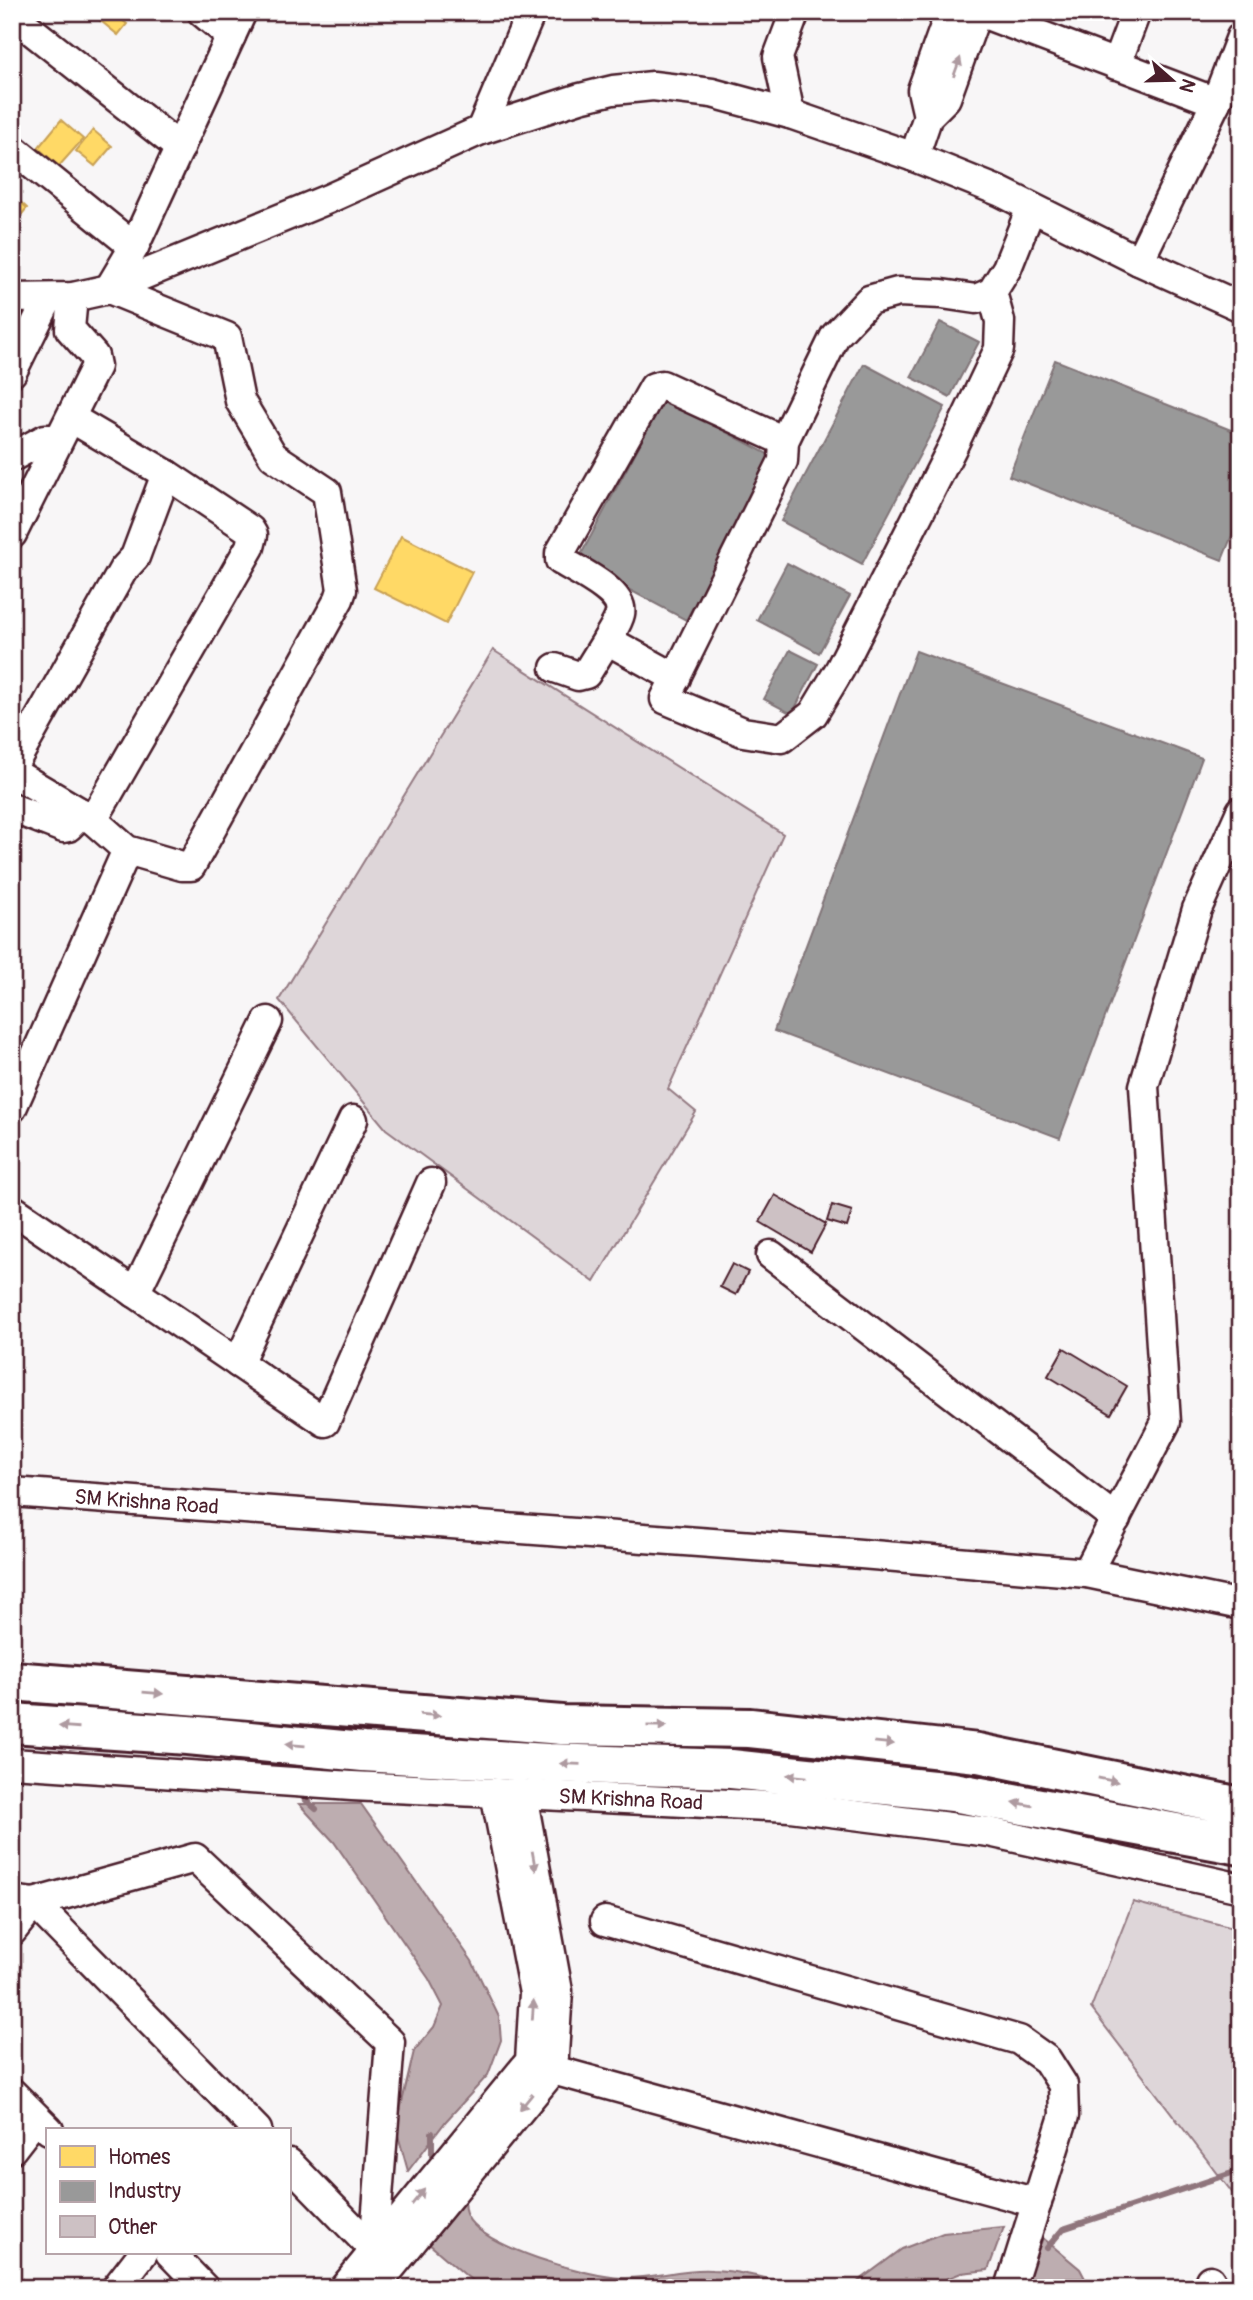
<svg xmlns="http://www.w3.org/2000/svg" width="1253" height="2300" viewBox="0 0 1253 2300" font-family="Pangolin,sans-serif">
<style>
.green{fill:#ded6d9;stroke:#947a82;stroke-width:2}
.water{fill:#bdadb0;stroke:#8f747b;stroke-width:2}
.homes{fill:#ffd966;stroke:#c9a154;stroke-width:2}
.industry{fill:#999;stroke:#817478;stroke-width:2}
.lines{fill:none;stroke-linecap:round;stroke-linejoin:round}
.stream{stroke:#8f747b;stroke-width:6}
.building{fill:#cdc1c4;stroke:#4a1f2b;stroke-width:2}
.minor-casing{stroke:#4a1f2b;stroke-width:33}
.highway-casing{stroke:#4a1f2b;stroke-width:44}
.minor{stroke:#fff;stroke-width:28}
.highway{stroke:#fff;stroke-width:38}
.oneway{fill:#ae9aa0}
.labels{text-anchor:middle;dominant-baseline:central;stroke-width:7;stroke-linejoin:round;paint-order:stroke}
.street-label{font-size:21px;fill:#4a1f2b;stroke:#fff}
</style>
<rect width="100%" height="100%" fill="#f8f6f7"/>
<filter id="ink" filterUnits="userSpaceOnUse"><feTurbulence type="fractalNoise" baseFrequency=".0143" numOctaves="2"/><feDisplacementMap in="SourceGraphic" scale="14" xChannelSelector="R" yChannelSelector="G"/><feConvolveMatrix kernelMatrix="1 2 1 2 8 2 1 2 1" color-interpolation-filters="sRGB"/></filter>
<g filter="url(#ink)">
<path class="green" d="M493 650 783 834 668 1089 696 1112 594 1282 386 1129 279 1000Z
M1133 1902 1241 1930V2204L1091 2008Z"/>
<path class="water" d="M299 1804H361L472 1961 499 2017 501 2040 488 2075 446 2121 408 2171 396 2128 414 2051 434 2027 443 2006 429 1979 334 1842Z
M464 2195C464 2201 464 2211 467 2216 482 2247 589 2277 622 2278 652 2279 682 2268 712 2270 744 2271 776 2281 807 2288H488L470 2279 428 2243Z
M1004 2227 988 2270 961 2273 924 2288H826L856 2283 902 2249 943 2233Z
M1043 2238 1080 2269 1090 2288H1027L1024 2285Z"/>
<path class="homes" d="M100 12H112L127 24 118 35 96 17Z
M61 120 83 139 59 166 38 148Z
M93 130 112 146 95 166 76 151Z
M14 196 27 208 12 226V198Z
M401 536 472 572 446 624 374 588Z"/>
<path class="industry" d="M940 322 979 342 950 397 911 377Z
M1055 360 1241 434V513L1222 560 1009 476Z
M864 364 945 407 862 564 781 521Z
M664 399 773 457 686 620 577 562Z
M787 563 850 596 819 653 757 620Z
M790 650 818 664 792 714 764 699Z
M916 651 1202 758 1060 1138 774 1031Z"/>
<g class="lines">
<path class="stream" d="M27 1699 49 1708
M298 1793 316 1809
M432 2164V2133
M1047 2248 1063 2229 1241 2170"/>
</g>
<path class="building" d="M775 1195 826 1224 811 1252 760 1222Z
M832 1205 852 1211 847 1227 827 1221Z
M732 1264 748 1272 736 1295 720 1287Z
M1064 1348 1127 1386 1111 1414 1048 1376Z"/>
<g class="lines">
<defs>
<g id="minor">
<path d="M202 12 231 36"/>
<path d="M979 12 1216 102"/>
<path d="M12 15 180 148"/>
<path d="M1116 65 1136 12"/>
<path d="M790 114 778 57 795 12"/>
<path d="M928 116 922 90 950 12"/>
<path d="M481 130 531 12"/>
<path d="M12 148 134 247"/>
<path d="M914 157 928 116 946 98 977 12"/>
<path d="M1139 261 1216 102 1241 37"/>
<path d="M992 292 1000 321 999 349 952 448 840 669 813 714 782 738 743 732 665 699 783 461 784 441 835 336 869 300 898 292 942 294 976 299 992 292 1007 268 1031 208"/>
<path d="M12 298 73 297 109 289 328 199 481 130 580 98 613 90 653 86 712 93 790 114 914 157 1001 192 1139 261 1241 307"/>
<path d="M12 372 48 299"/>
<path d="M71 418 166 474 250 530 253 535 250 547 93 820"/>
<path d="M12 457 45 439H58"/>
<path d="M12 534 96 366 94 356 70 329 73 297"/>
<path d="M607 640C611 632 618 623 620 614 625 592 576 570 560 560V553L654 387 662 385 784 441"/>
<path d="M555 668 578 676 586 674 607 640 676 678"/>
<path d="M12 767 123 570 135 557 166 474"/>
<path d="M12 772 93 820 127 850 182 866H191L339 599 342 590 327 492 273 456 240 401 227 337 109 289 134 247 242 12"/>
<path d="M12 808 63 828 68 827 82 813"/>
<path d="M12 1108 127 850"/>
<path d="M12 1209 325 1422 431 1183"/>
<path d="M771 1255 1116 1519"/>
<path d="M135 1293 268 1021"/>
<path d="M238 1363 353 1120"/>
<path id="s1" d="M12 1492 849 1553 1087 1573 1241 1605"/>
<path d="M1087 1573 1166 1422 1144 1086 1197 909 1241 811"/>
<path id="s2" d="M12 1763 352 1786 790 1807 989 1832 1241 1888"/>
<path d="M12 1900 34 1903 195 1858 390 2042 371 2288"/>
<path d="M34 1903 257 2130"/>
<path d="M605 1921 1019 2040 1047 2060 1063 2085 1064 2116 1010 2288"/>
<path d="M12 1931 34 1903"/>
<path d="M553 2070 1037 2203"/>
<path d="M12 2093 49 2130"/>
<path d="M12 2149 36 2118"/>
<path d="M289 2163 374 2250"/>
<path d="M170 2253 204 2288"/>
<path d="M1210 2280 1215 2288"/>
<path d="M116 2288 143 2253"/>
<path d="M344 2288 530 2061 534 1993 495 1793"/>
<path d="M374 2288 553 2070 558 1991 522 1794"/>
</g>
<path id="highway" d="M12 1681 562 1725 750 1728 978 1753 1241 1807
M12 1723 188 1735 363 1752 548 1763 731 1769 953 1792 1241 1845"/>
</defs>
<use href="#minor" class="minor-casing"/>
<use href="#highway" class="highway-casing"/>
<use href="#minor" class="minor"/>
<use href="#highway" class="highway"/>
</g>
<defs><path id="oneway-solid" d="M-6-.8H1V-3.2L6.5 0L1 3.2V.8H-6Z" transform="scale(1.75)"/></defs>
<g class="oneway">
<use href="#oneway-solid" transform="translate(957 67) rotate(-70)"/>
<use href="#oneway-solid" transform="translate(153 1693) rotate(5)"/>
<use href="#oneway-solid" transform="translate(430 1715) rotate(4)"/>
<use href="#oneway-solid" transform="translate(657 1726) rotate(1)"/>
<use href="#oneway-solid" transform="translate(69 1727) rotate(-176)"/>
<use href="#oneway-solid" transform="translate(884 1743) rotate(6)"/>
<use href="#oneway-solid" transform="translate(295 1745) rotate(-175)"/>
<use href="#oneway-solid" transform="translate(570 1764) rotate(-178)"/>
<use href="#oneway-solid" transform="translate(797 1776) rotate(-174)"/>
<use href="#oneway-solid" transform="translate(1108 1780) rotate(12)"/>
<use href="#oneway-solid" transform="translate(1023 1804) rotate(-170)"/>
<use href="#oneway-solid" transform="translate(534 1861) rotate(80)"/>
<use href="#oneway-solid" transform="translate(533 2010) rotate(-86)"/>
<use href="#oneway-solid" transform="translate(526 2102) rotate(129)"/>
<use href="#oneway-solid" transform="translate(418 2197) rotate(-51)"/>
</g>
</g>
<g class="labels">
<g class="street-label">
<text stroke="none"><textPath href="#s1" startOffset="135">SM Krishna Road</textPath></text>
<text stroke="none"><textPath href="#s2" startOffset="620">SM Krishna Road</textPath></text>
</g>
</g>
<rect width="1253" height="2300" fill="none" stroke="#fff" stroke-width="42"/>
<rect x="21" y="21" width="1211" height="2258" fill="none" stroke="#4a1f2b" stroke-width="2.5" filter="url(#ink)"/>
<rect x="46" y="2128" width="245" height="126" fill="#ffffff" stroke="#b7a5aa" stroke-width="2"/>
<rect x="60" y="2146" width="35" height="21" fill="#ffd966" stroke="#b7a5aa" stroke-width="2"/>
<text x="108" y="2164" font-size="21" fill="#4a1f2b">Homes</text>
<rect x="60" y="2181" width="35" height="21" fill="#999999" stroke="#b7a5aa" stroke-width="2"/>
<text x="108" y="2198" font-size="21" fill="#4a1f2b">Industry</text>
<rect x="60" y="2216" width="35" height="21" fill="#cdc1c4" stroke="#b7a5aa" stroke-width="2"/>
<text x="108" y="2234" font-size="21" fill="#4a1f2b">Other</text>
<g transform="translate(1172 80) rotate(110)" stroke="#ffffff" stroke-width="5" paint-order="stroke">
<path d="M0-5L12 26L0 18L-12 26Z" fill="#4a1f2b"/>
<text y="-10" font-size="19" font-weight="bold" text-anchor="middle" fill="#4a1f2b">N</text>
</g>
</svg>
